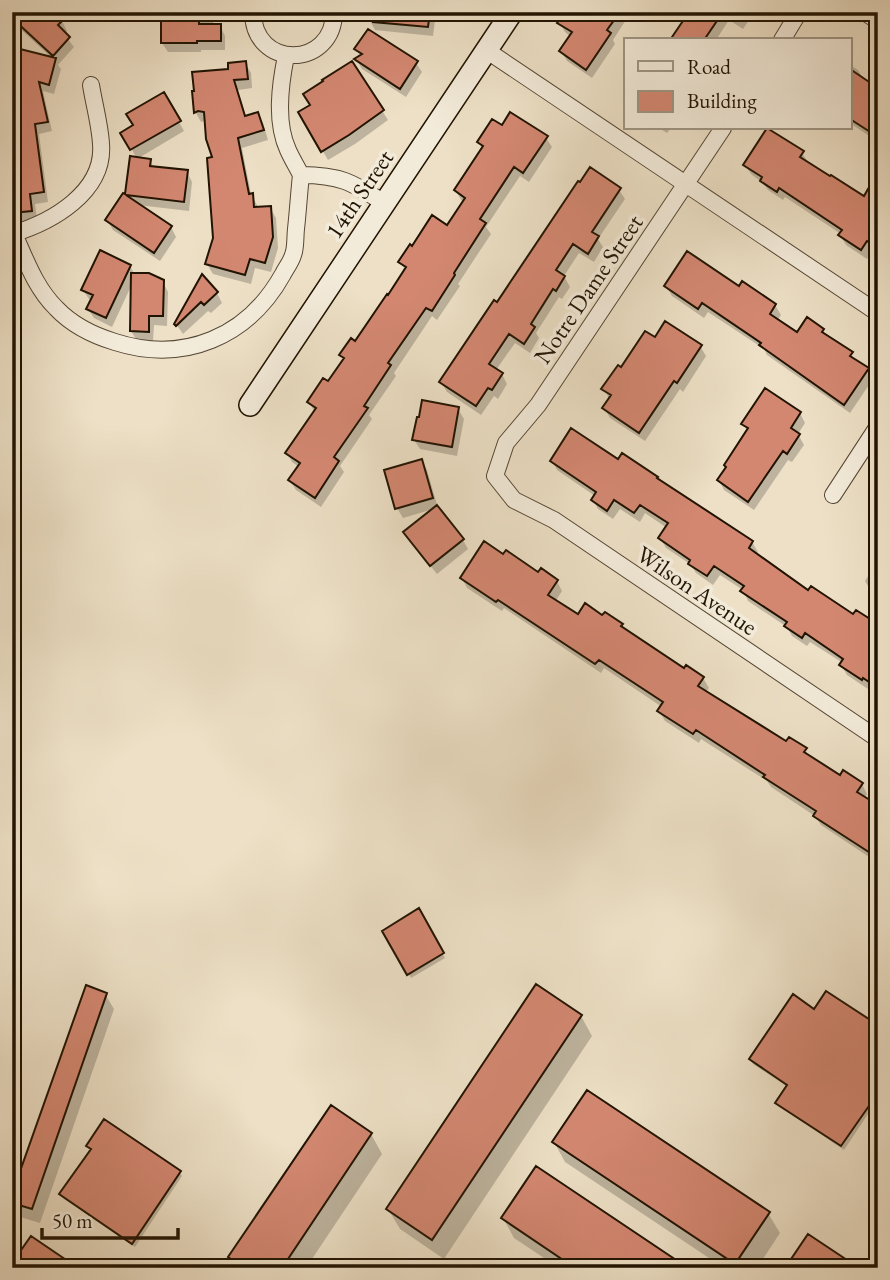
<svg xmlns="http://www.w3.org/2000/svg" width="890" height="1280" viewBox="0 0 890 1280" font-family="'EB Garamond',serif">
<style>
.shadow{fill:#0003}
.building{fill:#d38771;stroke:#211302;stroke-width:2}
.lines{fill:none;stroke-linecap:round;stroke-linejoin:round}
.street-casing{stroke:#544633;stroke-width:18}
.secondary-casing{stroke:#211302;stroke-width:24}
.street{stroke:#f3ebda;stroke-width:16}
.secondary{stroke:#f3ebda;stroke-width:21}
.labels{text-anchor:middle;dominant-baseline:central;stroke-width:7;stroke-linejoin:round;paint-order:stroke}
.street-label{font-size:24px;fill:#211302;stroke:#f3ebda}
</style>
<rect width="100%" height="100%" fill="#ede0c6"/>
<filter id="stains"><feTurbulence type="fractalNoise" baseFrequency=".00286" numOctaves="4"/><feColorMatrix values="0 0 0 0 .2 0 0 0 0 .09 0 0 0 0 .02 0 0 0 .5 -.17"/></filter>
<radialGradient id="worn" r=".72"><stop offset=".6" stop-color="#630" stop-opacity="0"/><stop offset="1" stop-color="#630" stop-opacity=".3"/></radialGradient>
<path class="shadow" d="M162 12H217L212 26H220L225 36V50H201V52H168L162 43Z
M371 12H436L433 36 375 30 370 21Z
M567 12H631L613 40 615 44 592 78 567 61 561 51 571 37 565 32 560 23Z
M685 12H753L754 13 743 29 729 20 716 40H672L688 17Z
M12 18 62 21 67 31 64 34 74 47 58 65 61 69 54 94 43 91 52 131 39 134 48 202 35 204 37 220 20 222 16 215 12 214V55L53 59 16 25Z
M356 49 416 63 422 72 406 97 362 69 356 59 361 56Z
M245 63 251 73 252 88 238 90 246 117 258 114 263 123 268 140 242 148 251 194 257 205 258 209 270 208 276 218 278 248 271 272 255 268 251 284 213 274 207 264 215 238 214 158 207 120 201 122 196 113 194 73 230 71Z
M351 63 388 120 355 144 328 160 300 113 312 106Z
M850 65 858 70 864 80 878 90V142L850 123Z
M163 94 184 131 137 159 123 133 135 126Z
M502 127 546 138 552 147 529 182 520 176 486 227 491 234 458 284 460 286 437 320 432 316 394 373 396 376 369 415 372 419 340 466 344 472 321 507 296 490 290 481 299 467 292 462 287 453 314 411 309 402 328 384 344 360 341 355 356 343 388 297 406 271 400 262 413 248 448 227 464 202 461 200 456 191 483 150 479 142Z
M659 128H671L667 133Z
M802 153 808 162 864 199 878 197V254L872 251 867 259 846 245 840 235 841 234 785 197 783 200 768 190 763 183 751 174 745 165Z
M131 158 150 161 154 168 187 172 192 182 189 211 138 205 171 227 176 237 160 261 113 230 107 220 126 197Z
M619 190 625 199 598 239 603 247 594 262 579 253 564 276 570 287 562 299 559 297 536 333 539 338 530 353 515 343 496 370 502 374 507 384 498 399 494 396 481 415 447 392 441 382 498 305Z
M130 266 135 275 163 282 168 292 167 326 154 325 153 341H137L131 331 133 282 112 327 94 318 88 309 92 301 89 299 83 290Z
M202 277 217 293 222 303 211 313 208 311 183 334 176 324Z
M666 286 739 288 775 305 781 315 777 321 798 335 823 330 827 337 851 354 856 361 867 369 873 379 850 413 767 355 764 349 708 312 704 318 672 296Z
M655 339 700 346 706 356 683 392 680 389 645 441 610 418 604 408 610 400 604 389 621 370Z
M458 409 464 419 457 456 420 449 414 440Z
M800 413 805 423 798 434 804 445 792 462 788 460 754 510 724 490 719 480 748 432 743 424Z
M422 461 427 470 438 508 463 540 468 549 437 574 411 542 437 508 403 518 397 508Z
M552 461 752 542 758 552 756 555 808 593 854 617 878 626V692L869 687 868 689 847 675 841 665 843 663 810 642 807 646 792 636 787 627 748 601 743 590 720 575 713 585 696 573 690 564 666 548 660 538 667 528 645 513 640 522 620 509 613 519 598 509 593 500 595 496 557 470Z
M877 541H878V596L871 591 865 581 875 565 868 554Z
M503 556 539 574 557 581 562 591 555 602 578 616 603 618 621 625 625 631 685 671 703 678 709 688 705 693 787 744 805 750 810 758 840 777 862 784 867 794 864 799 878 808V863L821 825 815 816 771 787 767 781 701 739 699 743 665 721 659 711 662 707 604 668 601 673 504 608 502 611 467 588 462 578Z
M419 911 445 958 411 978 384 932Z
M105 994 114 1009 40 1223 20 1217 12 1203Z
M815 1011 878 1027V1099L844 1150 780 1107 777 1103 788 1087 753 1064 751 1060Z
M581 1016 592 1036 444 1259 400 1229 388 1209Z
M371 1134 382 1154 306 1268H236L230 1258Z
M554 1142 768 1213 780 1233 757 1268H724L565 1162Z
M88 1146 179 1172 182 1176 135 1247 64 1199 61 1194 91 1151Z
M503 1218 685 1268H559L514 1238Z
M413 1261 423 1268H409Z"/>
<path class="building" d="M12 12H55L63 20 58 25 70 37 53 56 12 18Z
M161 12H199V24H221V41H197V43H161Z
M373 12H430L428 27 373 22Z
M565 12H620L607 30 611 33 586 70 559 51 572 32 557 23Z
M689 12H723L704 40H670Z
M368 29 418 61 400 89 354 59 362 54 354 49Z
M12 47 56 58 49 85 39 82 48 122 35 124 44 192 30 194 32 211 12 213Z
M246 61 248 79 234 80 245 116 258 112 264 130 238 138 249 194 253 193 254 207 271 206 273 237 265 263 250 259 245 275 205 264 213 238 207 158 212 157 206 139 204 112 198 111 194 113 192 91H194L192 72 228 69V63Z
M352 61 384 110 349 135 321 152 298 112 310 105 303 94 323 81 322 80Z
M850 69 878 88V137L850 119Z
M164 92 181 121 130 150 120 133 133 125 126 114Z
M510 112 548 136 523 173 514 167 480 219 486 223 454 273 455 275 432 311 426 308 388 363 391 365 364 406 368 408 334 457 339 461 315 498 288 480 300 463 285 453 316 408 307 402 323 378 328 381 344 358 339 355 351 338 355 341 387 294 388 295 406 267 398 262 410 244 412 246 432 215 447 225 465 198 454 190 483 146 477 142 492 119 502 125Z
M767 128 804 151 800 157 830 176 831 175 864 196 868 189 878 195V247L867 241 861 250 838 235 842 230 779 188 777 192 760 181 762 177 743 165Z
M130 156 151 159 150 166 188 170 184 202 126 195 172 226 154 253 105 220 123 193 125 194Z
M590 167 621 188 592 232 599 236 588 254 573 244 556 270 565 276 556 291 553 289 531 324 535 327 524 344 509 334 489 364 503 373 492 390 488 388 476 406 439 382 494 300 497 302 578 181 580 182Z
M100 250 131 265 106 318 86 309 93 295 81 290Z
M687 251 739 286 742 281 776 304 770 314 797 332 807 317 824 329 822 332 853 352 850 356 869 368 844 405 759 345 761 343 702 303 698 309 664 286Z
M131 273H149L164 280 163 316H149V332L130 331Z
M202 274 218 292 204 305 201 302 176 326 174 324Z
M665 321 702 345 677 383 674 381 639 433 602 408 611 395 601 389 618 365 621 367 645 331 655 337Z
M765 388 801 412 791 428 800 434 787 454 783 451 748 502 717 480 726 467 724 465 748 428 741 424Z
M422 400 459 407 452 447 412 440 417 417H419Z
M571 428 618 459 622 453 658 477 657 478 753 541 749 548 808 590 811 586 853 614 856 610 878 624V688L863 678 862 680 839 665 843 659 805 633 802 638 784 626 787 622 740 591 744 586 714 566 707 576 688 564 690 560 658 538 668 523 640 505 634 513 614 500 607 511 591 500 596 492 550 461Z
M422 459 433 498 395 509 384 470Z
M437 505 464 539 430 566 403 532Z
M484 541 503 554 506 550 538 572 541 568 558 580 548 595 578 614 585 603 602 615 605 612 623 624 621 626 684 668 686 665 704 677 698 686 786 741 789 737 807 748 804 752 840 775 843 770 863 783 857 792 878 805V858L813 816 816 811 763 777 765 775 696 730 693 734 657 711 663 702 599 660 595 664 498 600 496 602 460 578Z
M419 908 444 953 407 975 382 931Z
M536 984 582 1015 432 1240 386 1209Z
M86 985 107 993 32 1209 12 1203V1194Z
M826 991 878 1025V1093L841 1146 775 1103 787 1085 749 1059 793 994 814 1009Z
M587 1090 770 1212 735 1264 552 1142Z
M331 1105 372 1133 282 1268H244L228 1257Z
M104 1119 181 1171 132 1244 59 1194 91 1149 86 1146Z
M536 1166 688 1268H575L501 1218Z
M808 1234 859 1268H785Z
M31 1236 78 1268H12V1263Z"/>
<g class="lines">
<defs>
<path id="street" d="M253 12C253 70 334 69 334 12
M864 12 878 21
M782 40 799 12
M486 50 878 313
M286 56C280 85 275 122 288 150 292 159 297 167 301 175
M723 128 538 405 506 443 495 476 514 500 554 520 878 739
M301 175C340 175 352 182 384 203
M12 234C52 222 105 192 101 144 100 125 94 104 91 85
M14 234C26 260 35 287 56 308 72 325 92 335 115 342 184 364 248 337 283 274 286 268 291 262 293 255 296 248 295 237 296 229 298 211 299 193 301 175
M833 495 878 426"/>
<path id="secondary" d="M250 405 512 12"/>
</defs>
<use href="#street" class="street-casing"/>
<use href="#secondary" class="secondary-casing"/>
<use href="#street" class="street"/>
<use href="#secondary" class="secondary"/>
</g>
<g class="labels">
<g class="street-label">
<text transform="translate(359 194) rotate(-56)">14th Street</text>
<text transform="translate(588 289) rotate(-56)">Notre Dame Street</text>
<text transform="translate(697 590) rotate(34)">Wilson Avenue</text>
</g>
</g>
<rect width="890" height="1280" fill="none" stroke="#ede0c6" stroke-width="42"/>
<rect x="14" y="14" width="862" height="1252" fill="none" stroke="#211302" stroke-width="3.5"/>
<rect x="21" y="21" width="848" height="1238" fill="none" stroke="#211302" stroke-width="2"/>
<rect x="624" y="38" width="228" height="91" fill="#f3ebda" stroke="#9f9584" stroke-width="2"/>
<rect x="638" y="61" width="35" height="10" fill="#f3ebda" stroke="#9f9584" stroke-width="2"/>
<text x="687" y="74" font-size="21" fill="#211302">Road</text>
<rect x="638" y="91" width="35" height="21" fill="#d38771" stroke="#9f9584" stroke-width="2"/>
<text x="687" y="108" font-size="21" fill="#211302">Building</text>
<path d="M42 1228v10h136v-10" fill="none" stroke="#211302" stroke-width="3.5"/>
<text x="52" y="1228" font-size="21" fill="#211302" stroke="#f3ebda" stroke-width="5" paint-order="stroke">50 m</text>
<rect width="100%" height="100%" filter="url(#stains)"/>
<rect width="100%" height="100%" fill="url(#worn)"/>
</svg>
